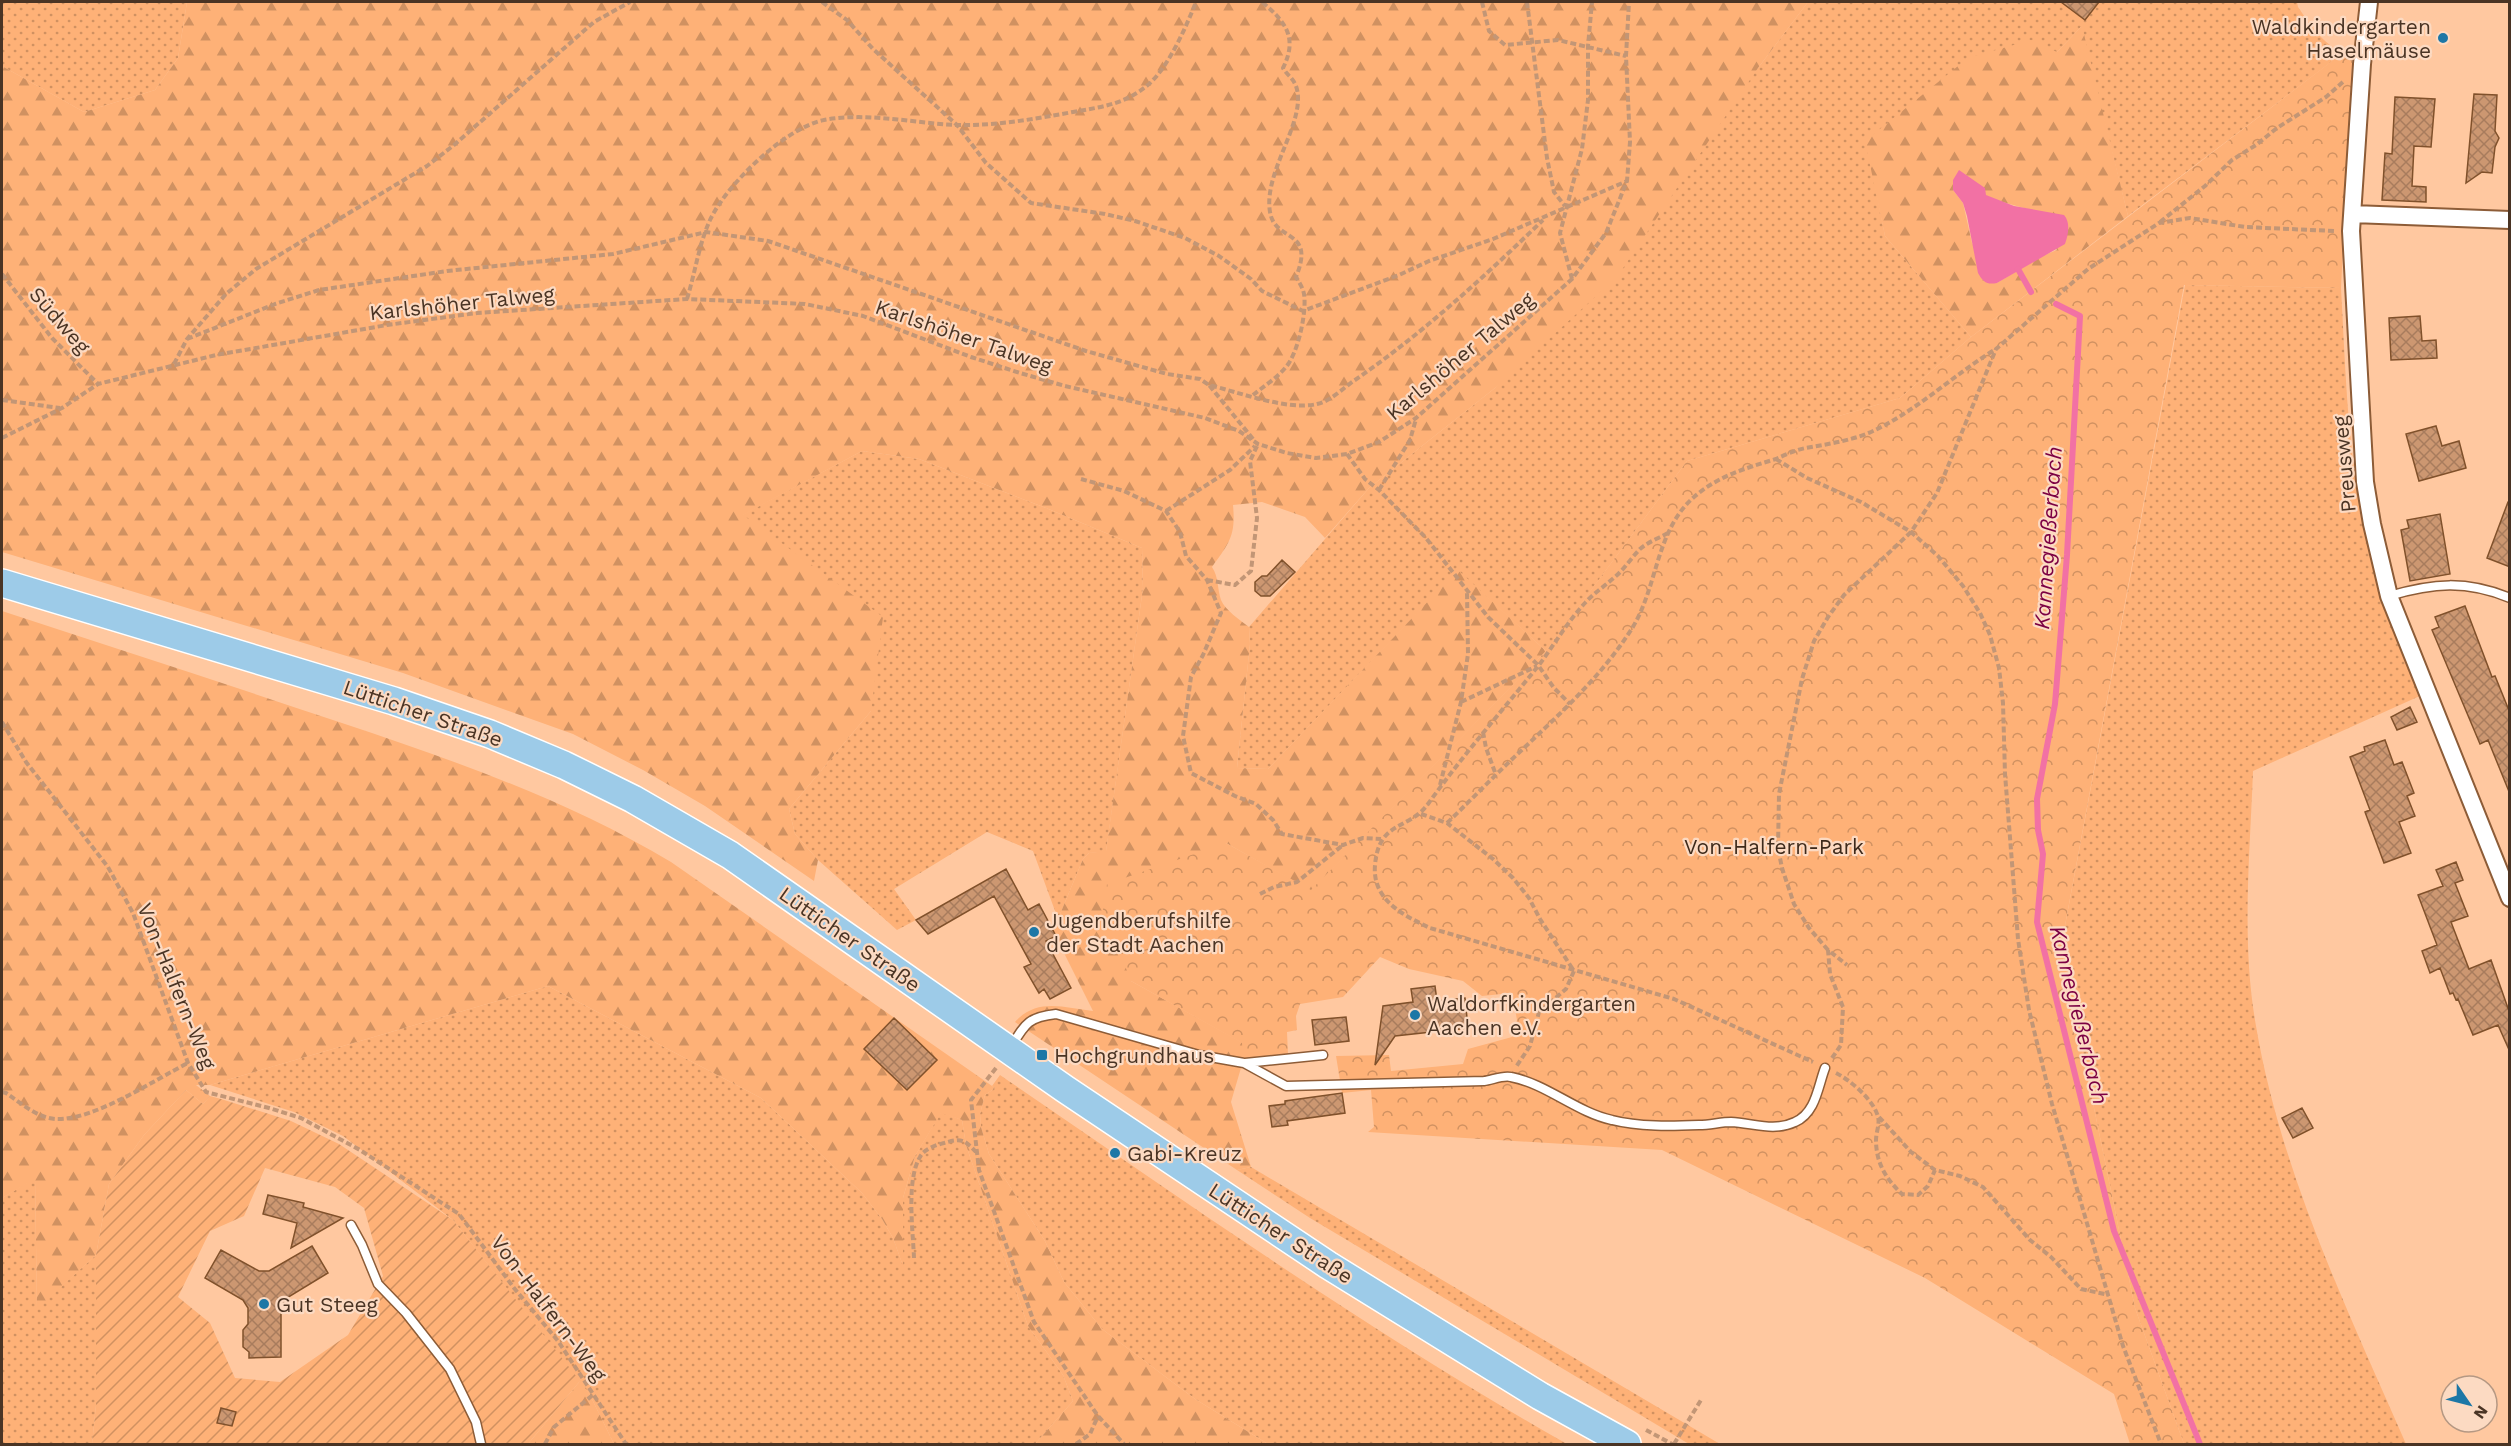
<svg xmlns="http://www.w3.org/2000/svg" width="2511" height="1446" viewBox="0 0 2511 1446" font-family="'Work Sans',sans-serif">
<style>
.grass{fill:url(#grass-dots)}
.forest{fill:url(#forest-firs);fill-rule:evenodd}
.park{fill:url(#park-crowns)}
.garden{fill:url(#garden-furrows);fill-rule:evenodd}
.water{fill:#f271a4}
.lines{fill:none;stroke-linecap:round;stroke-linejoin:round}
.stream{stroke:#f271a4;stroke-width:6}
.building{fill:url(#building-cross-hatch);stroke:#80512b;stroke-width:1.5}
.lane-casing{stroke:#8d5c37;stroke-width:11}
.street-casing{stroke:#8d5c37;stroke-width:20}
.primary-casing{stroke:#fff;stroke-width:30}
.path{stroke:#c29676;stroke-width:4;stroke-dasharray:6 3;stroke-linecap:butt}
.lane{stroke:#fff;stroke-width:8}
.street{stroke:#fff;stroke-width:16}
.primary{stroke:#9dcbe8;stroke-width:27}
.poi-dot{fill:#1d77a6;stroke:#fcdac2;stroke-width:2}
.labels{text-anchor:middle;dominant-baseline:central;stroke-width:4.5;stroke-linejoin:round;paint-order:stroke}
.poi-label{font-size:21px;fill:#4a3424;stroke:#fcdac2;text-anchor:start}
.street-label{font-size:21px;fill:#4a3424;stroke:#fcdac2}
.park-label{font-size:21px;fill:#3e2a1b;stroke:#fcdac2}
.water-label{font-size:22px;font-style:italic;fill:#7c0043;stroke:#fcdac2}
</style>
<defs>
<pattern id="grass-dots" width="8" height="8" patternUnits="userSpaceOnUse" patternTransform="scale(1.5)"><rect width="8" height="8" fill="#feb177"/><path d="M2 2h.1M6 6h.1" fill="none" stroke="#d09161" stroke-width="1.8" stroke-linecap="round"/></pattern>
<pattern id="forest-firs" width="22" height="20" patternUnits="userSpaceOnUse" patternTransform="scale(1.5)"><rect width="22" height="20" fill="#feb177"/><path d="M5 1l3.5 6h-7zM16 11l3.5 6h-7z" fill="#d09161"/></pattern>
<pattern id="park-crowns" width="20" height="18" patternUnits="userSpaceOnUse" patternTransform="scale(1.5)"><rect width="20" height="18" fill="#feb177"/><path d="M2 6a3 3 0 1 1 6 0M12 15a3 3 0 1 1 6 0" fill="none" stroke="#d09161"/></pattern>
<pattern id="garden-furrows" width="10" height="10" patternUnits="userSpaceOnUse" patternTransform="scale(1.5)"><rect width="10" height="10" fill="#feb177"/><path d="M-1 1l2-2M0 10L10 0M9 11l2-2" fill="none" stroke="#d09161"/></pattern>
<pattern id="building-cross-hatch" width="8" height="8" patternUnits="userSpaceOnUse" patternTransform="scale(1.5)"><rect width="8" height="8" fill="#cc9771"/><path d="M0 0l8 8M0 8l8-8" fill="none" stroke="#a87c5d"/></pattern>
</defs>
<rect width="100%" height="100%" fill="#ffc8a0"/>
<path class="grass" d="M2 2H187L178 58 155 90 84 112 2 66Z
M1808 2H2297L2298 7C2311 26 2321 42 2343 53L2128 216 2081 27 2057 52 1875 185 1885 236 1971 337 1900 398 1687 461 1546 651 1458 571 1268 769 1237 768 1250 644 1249 627 1369 488 1495 388 1758 68Z
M2185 285 2341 288C2345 360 2347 433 2359 503 2369 570 2396 633 2422 695L2253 771C2250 855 2241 942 2256 1026 2281 1173 2347 1309 2406 1444H2184L2135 1308 2061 947Z
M862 451 919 459 1046 508 1142 548 1143 588 1106 852 1089 853 1083 859 1058 919 1033 851 987 832 894 889 916 920 897 930 818 860 795 834 789 809 871 711 742 515Z
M548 986 761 1098 862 1193 882 1219 893 1238 902 1263 903 1198 915 1156 941 1112 962 1120 966 1145 1028 1326 1063 1375 1073 1401 1035 1444H614L590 1395 453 1220 343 1136 294 1112 210 1085Z
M1000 1075C1186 1202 1371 1333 1567 1444H1268L1195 1399 1102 1329 1064 1282 1045 1241 989 1154 981 1127 980 1114 985 1095 995 1088 992 1086Z
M1251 1167 1720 1444H1689L1310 1218 1237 1170Z
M35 1178 37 1308 96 1255V1405L92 1444H2V1198Z"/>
<path class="forest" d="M187 2H1808L1758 68 1617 277 1495 388 1369 488 1325 538 1305 517 1262 502 1233 505C1236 536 1229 543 1212 567 1219 578 1217 588 1221 600 1225 610 1240 620 1249 627L1250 644 1237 768 1268 769 1458 570 1546 651 1311 891 1226 843 1131 981 1243 1043V1061L1231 1102 1251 1167 1237 1170 1015 1022C1037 997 1065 1008 1093 1011L1053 931 1083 859 1089 853 1106 851 1143 588 1142 548 1046 508 919 459 862 451 743 515 883 617 871 711 789 809 795 834 818 860 814 881 705 806 643 770 573 734 403 673 2 552V66L84 112 155 90 178 58Z
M2082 26 2128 216 1971 337 1885 236 1865 141 1968 58 2031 40 2057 52ZM1953 190 1985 195 1999 201 2031 210 2057 250 2042 256 1997 283 1972 243 1963 203Z
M2 611C115 648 229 685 342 723 458 762 565 799 671 862L995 1088 985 1095 980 1114 981 1127 989 1154 1045 1241 1064 1282 1102 1329 1195 1399 1268 1444H1035L1073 1401 1063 1375 1028 1326 966 1145 962 1120 941 1113 915 1156 903 1198V1266L893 1238 882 1219 862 1193 761 1098 548 986 210 1085H196L210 1096 203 1104 186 1090 144 1135 109 1184 96 1255 37 1309 35 1179 2 1198Z
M580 1381 590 1395 614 1444H528Z"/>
<path class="park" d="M2353 45 2341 288 2184 285 2061 947 2135 1308 2184 1444H2130L2114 1394 1925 1278 1662 1150 1368 1132 1374 1127 1371 1090 1342 1093 1336 1056 1389 1055 1391 1071 1463 1064 1468 1049 1512 1037 1517 1020 1512 993 1482 996 1463 981 1409 969 1380 957 1343 997 1300 1004 1296 1016 1297 1030 1287 1032 1288 1054 1243 1061 1242 1043 1131 981 1103 910 1107 884 1226 843 1311 890 1545 652 1687 461 1900 398 1971 337Z"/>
<path class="garden" d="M186 1090 203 1104 210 1096 221 1099 291 1121 339 1144 453 1220 580 1381 528 1444H92L96 1405V1255L109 1184 144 1135ZM265 1168 335 1187 364 1208 383 1276 348 1335 280 1382 235 1378 210 1323 178 1297 210 1231 244 1216Z"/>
<path class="water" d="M1959 170 1985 188 1986 195 2014 206 2064 215C2071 223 2068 235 2065 244L1997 283C1987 285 1983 282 1978 273L1967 216 1963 203 1953 190V180Z"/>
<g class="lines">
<path class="stream" d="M2018 269 2031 292
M2056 304 2080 316 2067 555 2055 704 2037 799 2038 830 2043 854 2037 922 2114 1231 2200 1444"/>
</g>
<path class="building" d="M2061 2H2099L2085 20Z
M2474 94 2497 95 2495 131 2499 138 2495 147 2492 173 2482 172 2466 183Z
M2395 97 2435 99 2431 147 2414 146 2412 186 2426 187V202L2382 200 2385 153 2392 154Z
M2420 316 2422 341 2436 340 2437 358 2391 360 2389 318Z
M2436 426 2442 446 2459 441 2466 468 2419 481 2406 434Z
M2508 502H2510V567L2487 558Z
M2440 514 2450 574 2410 581 2401 530 2409 528 2407 520Z
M1282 560 1295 572 1270 596H1261L1255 591V582L1262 576H1267Z
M2465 606 2492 677 2495 676 2510 713V794L2488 740 2480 744 2432 630 2439 627 2435 617Z
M2410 707 2417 722 2397 730 2391 717Z
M2385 740 2394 765 2402 762 2414 793 2407 796 2415 816 2399 822 2411 853 2384 863 2365 812 2370 810 2350 757 2365 751 2364 747Z
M2456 862 2463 880 2455 883 2468 916 2451 922 2469 969 2491 960 2510 1014V1052L2498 1025 2473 1035 2458 999 2456 1000 2453 993 2450 994 2440 968 2430 973 2422 951 2437 945 2418 895 2443 886 2436 870Z
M1006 869 1028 910 1039 904 1056 936 1046 941 1071 988 1050 999 1044 989 1039 993 1024 967 1031 964 994 896 928 934 916 920Z
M1435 986 1437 1001 1465 998 1468 1028 1395 1036 1375 1065 1383 1006 1413 1002 1411 989Z
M1346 1017 1349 1041 1315 1045 1312 1020Z
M894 1018 937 1060 907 1090 864 1049Z
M1342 1093 1345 1113 1287 1121 1288 1125 1272 1127 1269 1106 1285 1104V1101Z
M2302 1108 2313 1128 2293 1138 2282 1118Z
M268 1195 304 1203 303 1207 343 1218 291 1248 297 1223 263 1214Z
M312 1246 328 1273 285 1299 281 1308V1357L249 1358V1352L243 1347V1330L248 1324V1308L243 1300 205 1278 221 1250 259 1271H269Z
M221 1408 236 1412 232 1426 217 1423Z"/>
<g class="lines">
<defs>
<path id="lane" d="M2389 596C2433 583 2466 580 2510 598
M1011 1047C1025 1024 1028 1017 1056 1014L1199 1055 1244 1063 1286 1086 1484 1081C1492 1080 1503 1075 1511 1077 1547 1084 1576 1112 1612 1120 1639 1127 1672 1126 1699 1125 1710 1125 1721 1122 1731 1122 1753 1123 1774 1132 1795 1122 1816 1113 1818 1086 1825 1068
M1245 1063 1323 1055
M351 1225 362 1245 378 1284 406 1313 450 1369 476 1422 481 1444"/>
<path id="street" d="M2369 2 2362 64 2351 231 2365 482 2372 524 2389 596 2510 898
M2353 214 2510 220"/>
<path id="primary" d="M2 583 394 701 490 734 564 765 633 799 730 855 1065 1089 1328 1265 1540 1396 1627 1444"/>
</defs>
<use href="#lane" class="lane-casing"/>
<use href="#street" class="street-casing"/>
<use href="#primary" class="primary-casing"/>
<path class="path" d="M822 2 847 20 873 49 957 125 986 163 1031 203 1105 214 1135 221 1185 238 1219 256 1251 279 1262 291 1303 311 1399 275 1429 261 1493 239 1627 181
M1482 2 1489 31 1505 45 1558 40 1626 56
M1527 2 1547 158 1554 192 1565 206
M2160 222 2205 186 2232 160 2256 145 2277 128 2326 97 2344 81
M2 274 52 338 98 384
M1572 279 1560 233 1582 149 1588 100V46L1592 2
M687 299C695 273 699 244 710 220 727 184 785 128 824 120 867 112 913 123 956 125 996 126 1034 119 1073 112 1102 107 1126 104 1149 84 1169 66 1186 27 1196 2
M187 339 275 304 319 290 447 271 613 254 706 232 768 241 1086 351 1167 374 1200 379 1209 385
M174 364 187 339 226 294 256 269 427 166 454 145 594 22 630 2
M1253 395C1264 386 1277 378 1286 367 1298 353 1307 312 1304 294 1303 288 1299 282 1296 277 1316 228 1275 243 1270 212 1263 171 1308 120 1296 86 1293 78 1287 75 1283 68 1298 38 1286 22 1262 2
M2 400 60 408
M2 438 62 408 98 384 216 355 387 325 477 313 687 299 805 304 863 316 971 357 1020 373 1065 386 1205 418 1239 431 1258 444 1287 453 1316 458 1347 454 1379 442 1416 418 1572 279 1606 233 1627 181 1630 142 1626 56 1629 2
M1253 439 1209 385C1238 392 1288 411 1317 404 1331 401 1343 388 1355 380 1423 333 1483 278 1543 220
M1347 454 1365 479 1379 490 1426 538 1488 617 1538 665 1554 688 1570 704
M1776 459 1807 478 1861 502 1911 532 1938 556 1963 586 1980 613 1990 635 1999 668 2003 703 2005 774 2018 939 2029 1010 2052 1104 2123 1346 2161 1444
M1081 479 1124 491 1166 511 1180 532 1186 556 1207 580 1221 613 1203 655 1191 677 1183 736 1191 773 1235 796 1256 804 1273 820 1282 834 1343 845 1363 838 1381 839
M1379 490 1410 440 1416 419
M1166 511 1230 470 1255 446
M1668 533C1659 538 1648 542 1640 549 1632 557 1625 568 1616 576 1606 585 1594 593 1585 603 1568 621 1554 645 1539 665 1502 711 1463 755 1428 804 1408 831 1379 820 1375 865 1372 900 1403 915 1430 928L1674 999 1813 1062
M1207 580 1235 585 1251 571 1257 518 1250 461 1258 444
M1461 702 1537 666
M2 722 26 762 108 867 133 913 188 1063 206 1092 269 1108 301 1118 360 1150 459 1214 514 1288 558 1341 626 1444
M1483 732 1486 748 1496 775
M1440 785 1461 702 1468 654 1467 592
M1421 814 1447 823 1493 859 1513 878 1529 898 1540 919 1574 971 1566 989 1539 1012 1530 1046 1516 1067
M1447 823C1473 798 1498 772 1525 747 1564 710 1602 675 1631 630 1658 588 1655 531 1694 497 1718 476 1746 468 1776 459 1785 455 1795 450 1806 448 1828 444 1850 441 1871 432 1917 411 1953 375 1996 349
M1260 894 1274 887 1297 882 1343 845
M1828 950 1809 928 1794 904 1782 868 1778 848 1779 794 1802 679 1814 641 1828 617 1844 595 1911 532 1937 493 1996 349 2088 269 2159 223 2190 218 2245 227 2334 231
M1832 1058 1841 1045 1843 1007 1830 974 1828 950 1847 965
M996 1068 971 1100 979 1170 1034 1322 1098 1416 1124 1444
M1836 1073C1850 1080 1874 1100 1878 1117 1880 1123 1876 1133 1876 1140 1876 1163 1886 1179 1902 1194L1918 1195 1928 1186 1935 1170 1960 1176 1983 1187 2030 1240 2051 1257 2081 1289 2109 1295
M2 1092 6 1093C21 1103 37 1118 56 1119 93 1121 154 1080 188 1063
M1879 1117 1911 1152 1935 1170
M914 1258C913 1231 906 1180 920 1157 924 1149 936 1145 944 1143 961 1138 964 1139 976 1152
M1646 1430 1672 1444
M545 1444 554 1427 594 1394
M1076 1444 1090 1434 1098 1416
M1674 1444 1701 1400"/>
<use href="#lane" class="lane"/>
<use href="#street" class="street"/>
<use href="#primary" class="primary"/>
</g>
<g class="poi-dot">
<circle cx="2443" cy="38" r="6"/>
<circle cx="1034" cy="932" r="6"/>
<circle cx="1415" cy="1015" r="6"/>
<rect x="1036" y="1049" width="12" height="12" rx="3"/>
<circle cx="1115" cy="1153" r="6"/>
<circle cx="264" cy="1304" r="6"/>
</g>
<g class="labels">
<g class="poi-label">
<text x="2431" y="26" text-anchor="end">Waldkindergarten<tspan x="2431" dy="24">Haselmäuse</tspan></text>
<text x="1046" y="920">Jugendberufshilfe<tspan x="1046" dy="24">der Stadt Aachen</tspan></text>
<text x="1427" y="1003">Waldorfkindergarten<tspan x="1427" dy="24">Aachen e.V.</tspan></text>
<text x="1054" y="1055">Hochgrundhaus</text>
<text x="1127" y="1153">Gabi-Kreuz</text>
<text x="276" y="1304">Gut Steeg</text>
</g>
<g class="street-label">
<text transform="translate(462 303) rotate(-6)">Karlshöher Talweg</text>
<text transform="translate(60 320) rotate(49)">Südweg</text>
<text transform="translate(964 336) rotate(19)">Karlshöher Talweg</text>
<text transform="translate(1460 356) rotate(-40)">Karlshöher Talweg</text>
<text transform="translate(2344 464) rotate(-95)">Preusweg</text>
<text transform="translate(423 713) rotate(19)">Lütticher Straße</text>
<text transform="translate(850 939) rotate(35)">Lütticher Straße</text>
<text transform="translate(177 986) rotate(68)">Von-Halfern-Weg</text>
<text transform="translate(1281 1233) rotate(33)">Lütticher Straße</text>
<text transform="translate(549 1308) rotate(53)">Von-Halfern-Weg</text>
</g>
<g class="park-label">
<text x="1774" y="846">Von-Halfern-Park</text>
</g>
<g class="water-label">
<text transform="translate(2048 538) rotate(-86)">Kannegießerbach</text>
<text transform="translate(2079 1015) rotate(76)">Kannegießerbach</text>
</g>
</g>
<rect width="2511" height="1446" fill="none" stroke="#4a3424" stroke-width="6"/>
<g transform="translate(2469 1404) rotate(125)"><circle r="28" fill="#fcdac2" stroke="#b59883" stroke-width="1.5"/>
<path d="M0-4.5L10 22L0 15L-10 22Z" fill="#1d77a6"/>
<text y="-9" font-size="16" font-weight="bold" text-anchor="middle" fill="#4a3424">N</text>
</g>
</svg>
